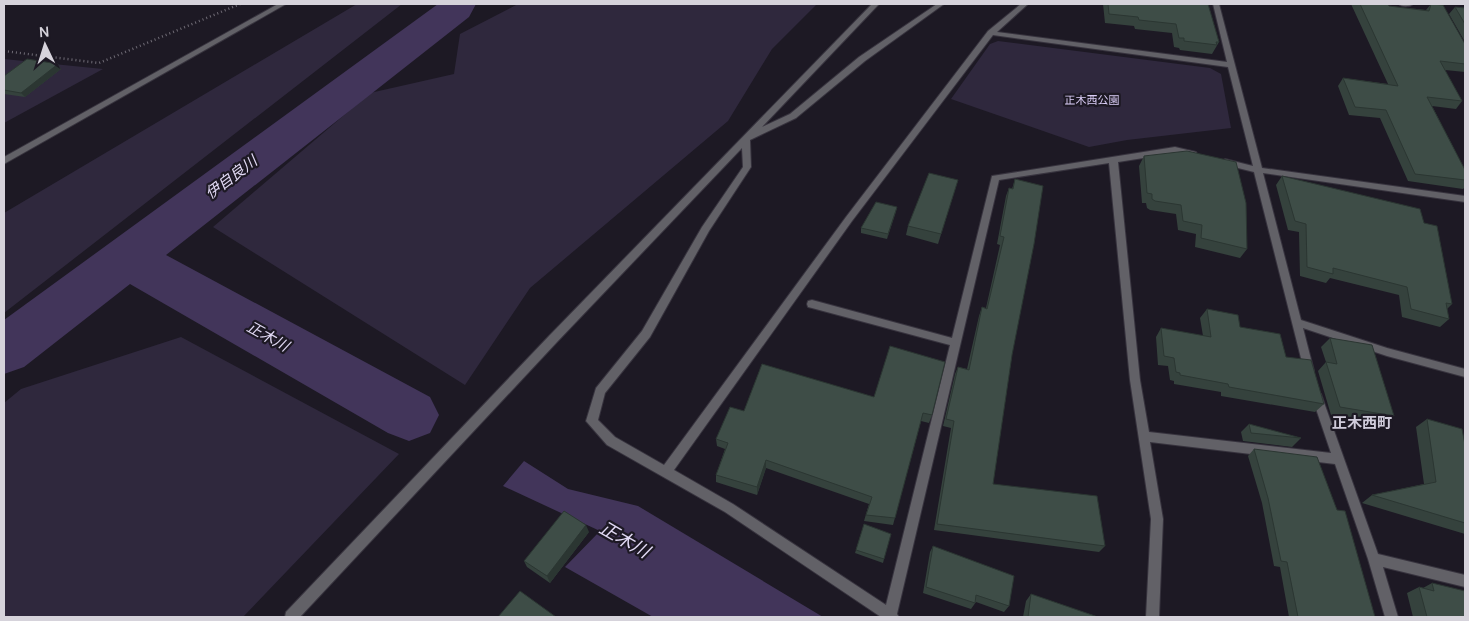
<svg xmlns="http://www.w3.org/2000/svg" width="1469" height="621" viewBox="0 0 1469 621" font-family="Manrope,'Noto Sans JP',sans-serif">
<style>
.green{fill:#2f283d}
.water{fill:#42355a}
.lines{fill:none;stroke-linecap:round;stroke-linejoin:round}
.river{fill:#42355a;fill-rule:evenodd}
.minor-casing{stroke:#37333e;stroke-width:2}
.tertiary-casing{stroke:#37333e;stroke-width:2}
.path{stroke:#6f6b75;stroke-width:2.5;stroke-dasharray:1 3;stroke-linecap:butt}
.minor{fill:#626167;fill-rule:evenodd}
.tertiary{fill:#626167;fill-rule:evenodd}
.wall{fill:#35423d}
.shaded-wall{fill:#2b3632}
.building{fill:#3e4d47;stroke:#2b3632}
.labels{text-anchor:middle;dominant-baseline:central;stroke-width:4.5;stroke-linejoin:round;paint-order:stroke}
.far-park-label{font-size:11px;fill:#d9ccf5;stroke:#1d1924}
.water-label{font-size:15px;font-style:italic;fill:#e2daf5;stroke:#1d1924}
.neighbourhood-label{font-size:15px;font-weight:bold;fill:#d0ccdb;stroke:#1d1924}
.near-water-label{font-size:18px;font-style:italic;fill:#e2daf5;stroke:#1d1924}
</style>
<rect width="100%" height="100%" fill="#1d1924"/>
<path class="green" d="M357 4H402L4 313V213Z
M518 4H817L772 49 728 121 530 288 465 385 213 227 370 93 454 74 460 34Z
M998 41 1210 68 1221 74 1231 128 1127 140 1089 147 951 99 990 44Z
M4 59 103 69 4 123Z
M181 337 399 454 243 617H4V403L21 389Z"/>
<path class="water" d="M524 461 568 489 638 506 823 617H653L565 567 600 531 503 486Z"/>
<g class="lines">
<path class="river" d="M438 4H476L469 17 166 255 430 397 439 415 430 433 409 441 388 433 130 284 24 367 4 374V320Z"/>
<defs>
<path id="minor" d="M872 4H879L762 127 790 114 859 57 937 4H944L865 61 796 118 750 140 751 167 709 231 650 337 605 393 598 420 615 437 664 465 846 217 988 31 1021 4H1028L997 32 1227 62 1213 4H1219L1262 168 1465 196V202L1263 173 1301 320 1387 348 1465 369V377L1387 356 1303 328 1314 371 1313 374 1309 375 1305 374 1254 172 1222 164 1221 162 1225 159 1253 166 1228 67 993 35 852 221 674 470 733 504 886 605 950 345 812 308 808 307 807 304 808 301 812 300 952 338 992 176 1175 147 1196 152 1197 154 1193 157 1175 153 1118 162 1140 380 1149 432 1331 453 1312 397 1313 394 1317 392 1321 394 1378 554 1465 575V587L1383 567 1398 617H1385L1368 559 1335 464 1150 442 1163 519 1159 617H1146L1151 519 1130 380 1109 163 999 180 897 614 899 617H881L725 512 607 445 586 421 596 388 642 331 702 227 743 167 742 148 557 342 300 617H285L286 612 549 336Z
M1399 4H1413C1410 7 1401 7 1399 4Z"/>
<path id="tertiary" d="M278 4H286L4 164V157Z"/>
</defs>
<use href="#minor" class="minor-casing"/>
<use href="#tertiary" class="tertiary-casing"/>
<path class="path" d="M4 51 99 63 240 4"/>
<use href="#minor" class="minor"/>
<use href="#tertiary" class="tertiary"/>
</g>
<path class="wall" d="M1103 4H1208L1219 42 1212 54 1180 50 1179 48 1174 47 1172 33 1135 29 1134 26 1105 23Z
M1351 4H1387L1389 6 1426 10 1431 4 1465 44V72L1445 70 1462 101 1456 109 1432 106 1465 170V187L1463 189 1408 181 1380 118 1349 115 1338 86 1343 78 1388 84Z
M1455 7 1465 8V42L1449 14Z
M61 69 25 97 4 94V76Z
M1144 156 1247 249 1240 258 1195 247 1196 234 1178 230 1176 214 1150 210 1147 208 1146 203H1142L1139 166Z
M1282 176 1424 223 1452 304 1447 309 1449 319 1440 327 1402 317 1399 295 1330 278 1326 283 1300 276 1299 232 1288 230 1276 185Z
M1015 179 1012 355 993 484 1105 546 1099 552 934 530 951 428 943 426 955 374 958 367 967 369 979 316 982 307 986 308 1000 245 997 244 1006 196 1009 188 1012 189Z
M958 180 938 244 906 235 908 226Z
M897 207 887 239 861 233V228Z
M1207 309 1240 327 1286 357 1324 404 1315 412 1221 396V392L1174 384V381L1170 380 1168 366 1158 365 1156 337 1161 328 1203 336 1200 318Z
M1330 338 1394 416 1384 424 1331 415 1318 371 1326 362 1321 347Z
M762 364 932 415 929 423 921 421 893 525 864 521 869 504 766 468 757 495 716 482V475L725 449 717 446 716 439 744 411Z
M1427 419 1465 445V534L1362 503 1372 495 1424 484 1416 427Z
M1249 424 1301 438 1292 447 1243 441 1241 432Z
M1254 449 1375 617H1289L1280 567 1274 566 1262 503 1248 456Z
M864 524 884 559 883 563 855 553Z
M589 532 550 583 527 567 524 561Z
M933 546 1009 606 1004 612 976 602 971 609 923 593 930 552Z
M1432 583 1465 617H1413L1407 593 1419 587 1423 588Z
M1031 594 1098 617H1023L1026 601Z"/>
<path class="shaded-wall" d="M58 64 61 69 25 97 21 93Z
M897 207 896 212 887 239 888 234Z
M766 460V468L757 495V487Z
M586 525 589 532 550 583 547 576Z"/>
<path class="building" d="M1108 4H1208L1219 42H1216L1217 45 1184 41V38H1179L1176 24 1139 20 1138 17 1109 14Z
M1360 4H1387L1389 6 1429 11 1431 4 1443 5 1465 44V64L1440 61 1462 101 1427 97 1465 170V180L1415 174 1386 110 1355 107 1343 78 1398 86Z
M1455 7 1465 8V24Z
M27 59 58 64 21 93 4 90V76Z
M1187 151 1236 162 1246 203 1247 249 1201 238 1202 225 1183 221 1181 205 1155 201 1152 199V194L1147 193 1144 156Z
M929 173 958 180 941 234 908 226Z
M1282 176 1420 209 1424 223 1437 226 1452 304 1446 303 1449 319 1411 309 1407 287 1333 268V274L1307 267 1306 224 1295 221Z
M1015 179 1043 186 1034 244 1012 355 993 484 1097 496 1105 546 937 524 954 421 946 419 958 367 969 370 982 307 987 309 1004 237 1000 236 1009 188 1013 189Z
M876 202 897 207 888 234 861 228Z
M1207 309 1238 315 1240 327 1280 334 1286 357 1311 360 1324 404 1229 387 1228 384 1180 375V373L1176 372 1174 358 1164 356 1161 328 1211 337Z
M1330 338 1372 345 1394 416 1340 407 1326 362 1337 364Z
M890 346 945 362 932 415 923 413 895 518 866 515 872 497 766 460 757 487 716 475 728 443 716 439 730 407 744 411 762 364 874 397Z
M1427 419 1462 429 1465 445V523L1372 495 1436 482Z
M1249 424 1301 438 1251 433Z
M1254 449 1317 457 1337 510 1345 511 1375 617H1298L1287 562 1281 561 1268 498Z
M564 511 586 525 547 576 524 561Z
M864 524 891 534 884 559 856 550Z
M933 546 1014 576 1009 606 976 595 975 603 926 587Z
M1432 583 1465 591V617H1427L1419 587 1434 591Z
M520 591 556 617H498Z
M1031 594 1098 617H1028Z"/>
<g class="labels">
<g class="far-park-label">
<text x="1092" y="99">正木西公園</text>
</g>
<g class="water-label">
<text transform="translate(231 177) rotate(-37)">伊自良川</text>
<text transform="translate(268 336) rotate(29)">正木川</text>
</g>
<g class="neighbourhood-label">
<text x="1362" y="422">正木西町</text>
</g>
<g class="near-water-label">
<text transform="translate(625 539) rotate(30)">正木川</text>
</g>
</g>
<rect width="1469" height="621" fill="none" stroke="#d6d3db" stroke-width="10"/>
<g transform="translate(45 45) rotate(356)" stroke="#1d1924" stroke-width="4" paint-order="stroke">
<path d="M0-4L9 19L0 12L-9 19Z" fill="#d6d3db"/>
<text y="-8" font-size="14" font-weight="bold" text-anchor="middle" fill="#d6d3db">N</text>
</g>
</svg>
